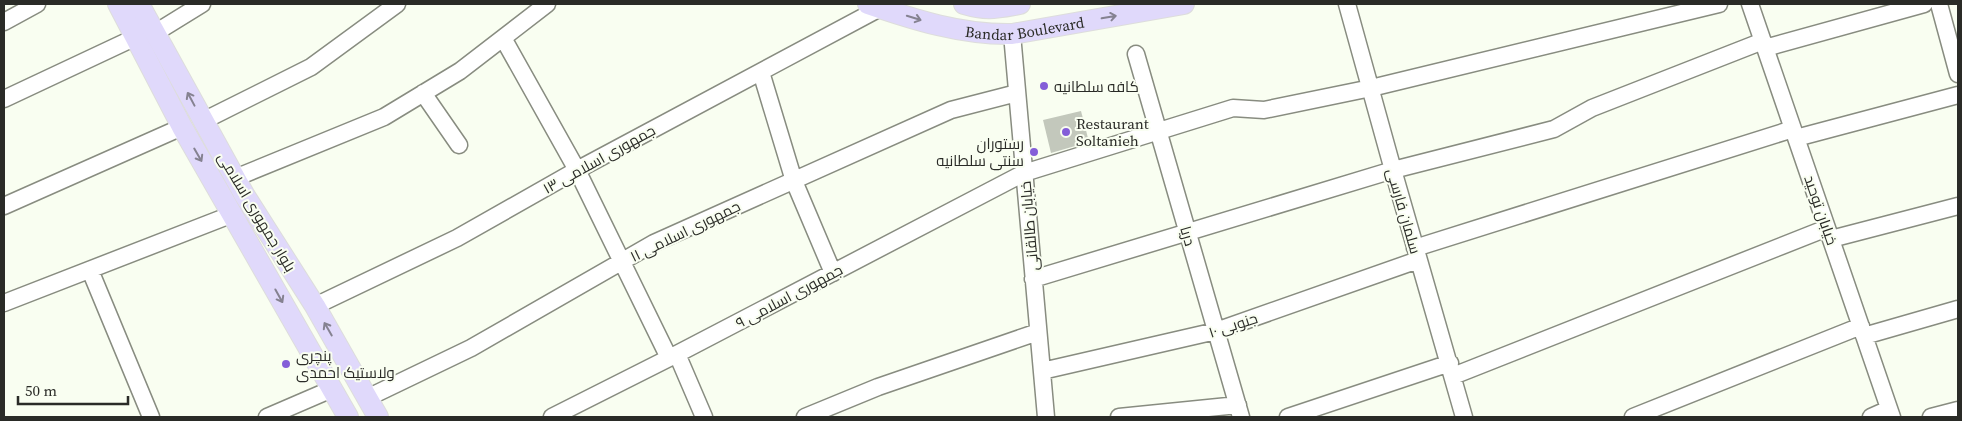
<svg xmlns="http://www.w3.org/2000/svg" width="1962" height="421" viewBox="0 0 1962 421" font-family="'Source Serif 4',Cairo,serif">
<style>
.building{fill:#c3c8bc}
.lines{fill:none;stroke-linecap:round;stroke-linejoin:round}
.minor-casing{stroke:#888c80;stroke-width:19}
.major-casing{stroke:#dddddc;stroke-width:22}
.minor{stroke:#fff;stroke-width:16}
.major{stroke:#e0d9fb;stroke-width:20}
.oneway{stroke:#858291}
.poi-dot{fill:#845ed8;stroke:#f9fef1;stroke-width:2}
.labels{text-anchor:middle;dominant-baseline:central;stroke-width:4;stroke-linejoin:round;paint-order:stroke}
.street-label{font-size:15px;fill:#2a2b27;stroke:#f9fef1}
.poi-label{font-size:15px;fill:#2a2b27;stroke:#f9fef1;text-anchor:start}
</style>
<rect width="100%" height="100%" fill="#f9fef1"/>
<path class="building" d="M1081 111 1089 142 1051 153 1043 120Z"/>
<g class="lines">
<defs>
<path id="minor" d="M1347 4 1393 170 1464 417
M1750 4 1892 417
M1939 4 1958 74
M4 22 37 4
M155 33 202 4
M1012 34 1046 417
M503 38 577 170 669 358
M1765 48 1924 4
M1136 54 1241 417
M761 72 794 181 833 273
M423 93 459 145
M4 99 136 37
M203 121 311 67 397 4
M1796 138 1958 95
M235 178 384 117 460 71 547 4
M4 206 182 127
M1831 239 1958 206
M1415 248 1793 129
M90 270 151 417
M1033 279 1393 170 1554 129 1592 108 1763 41
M4 303 233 214
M315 306 457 238 577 170 880 8
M1864 336 1958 309
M677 354 704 417
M1042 371 1216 331 1418 260
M1453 376 1827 228
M367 398 471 348 654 243 951 110 1017 93
M267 417 332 389
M552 417 677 354 1024 173 1233 108 1264 110 1371 88 1719 4
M805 417 878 387 1038 332
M1119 417 1238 405
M1288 417 1450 363
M1633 417 1861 326
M1871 417 1889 409
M1931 417 1958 410"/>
<g id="major">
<path d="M118 4 182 127 348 417"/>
<path d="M139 4 245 196 315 306 378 417"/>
<path id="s1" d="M868 4C915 20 962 35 1012 34L1184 4"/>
<path d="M964 4C987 11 997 8 1020 4"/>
</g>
</defs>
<use href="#minor" class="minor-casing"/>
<use href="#major" class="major-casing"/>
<use href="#minor" class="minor"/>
<use href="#major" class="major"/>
</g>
<defs><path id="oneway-shaft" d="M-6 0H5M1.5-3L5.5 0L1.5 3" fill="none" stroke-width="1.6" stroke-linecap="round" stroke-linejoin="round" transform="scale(1.25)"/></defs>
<g class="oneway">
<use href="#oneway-shaft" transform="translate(1109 17) rotate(-10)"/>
<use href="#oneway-shaft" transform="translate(914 18) rotate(17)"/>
<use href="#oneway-shaft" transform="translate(191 99) rotate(-118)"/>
<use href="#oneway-shaft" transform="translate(198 155) rotate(60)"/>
<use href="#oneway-shaft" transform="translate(279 296) rotate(61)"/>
<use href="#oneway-shaft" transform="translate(328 329) rotate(-120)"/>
</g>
<g class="poi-dot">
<circle cx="1044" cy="86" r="5"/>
<circle cx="1066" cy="132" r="5"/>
<circle cx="1034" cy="152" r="5"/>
<circle cx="286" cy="364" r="5"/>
</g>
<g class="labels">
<g class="street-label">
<text stroke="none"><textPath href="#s1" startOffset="161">Bandar Boulevard</textPath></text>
<text transform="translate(599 159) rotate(-29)">جمهوری اسلامی ۱۳</text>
<text transform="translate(1821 210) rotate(71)">خیابان توحید</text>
<text transform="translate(1404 211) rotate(74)">سلمان فارسی</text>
<text transform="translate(257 212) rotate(59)">بلوار جمهوری اسلامی</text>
<text transform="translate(1029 226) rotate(-95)">خیابان طالقانی</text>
<text transform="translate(685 231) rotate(-26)">جمهوری اسلامی ۱۱</text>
<text transform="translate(1188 236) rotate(74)">دریا</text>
<text transform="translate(789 296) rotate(-28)">جمهوری اسلامی ۹</text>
<text transform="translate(1233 325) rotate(-18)">۱۰ جنوبی</text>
</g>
<g class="poi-label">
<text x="1054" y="86">کافه سلطانیه</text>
<text x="1076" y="123">Restaurant<tspan x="1076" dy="17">Soltanieh</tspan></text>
<text x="1024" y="143" text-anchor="end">رستوران<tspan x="1024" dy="17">سنتی سلطانیه</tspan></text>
<text x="296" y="355">پنچری<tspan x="296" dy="17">ولاستیک احمدی</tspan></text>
</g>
</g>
<rect width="1962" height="421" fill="none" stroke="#2a2b27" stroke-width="10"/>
<path d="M18 396v8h110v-8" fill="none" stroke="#2a2b27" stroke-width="2.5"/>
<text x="25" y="396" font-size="15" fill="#2a2b27" stroke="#f9fef1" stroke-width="4" paint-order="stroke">50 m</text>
</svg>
